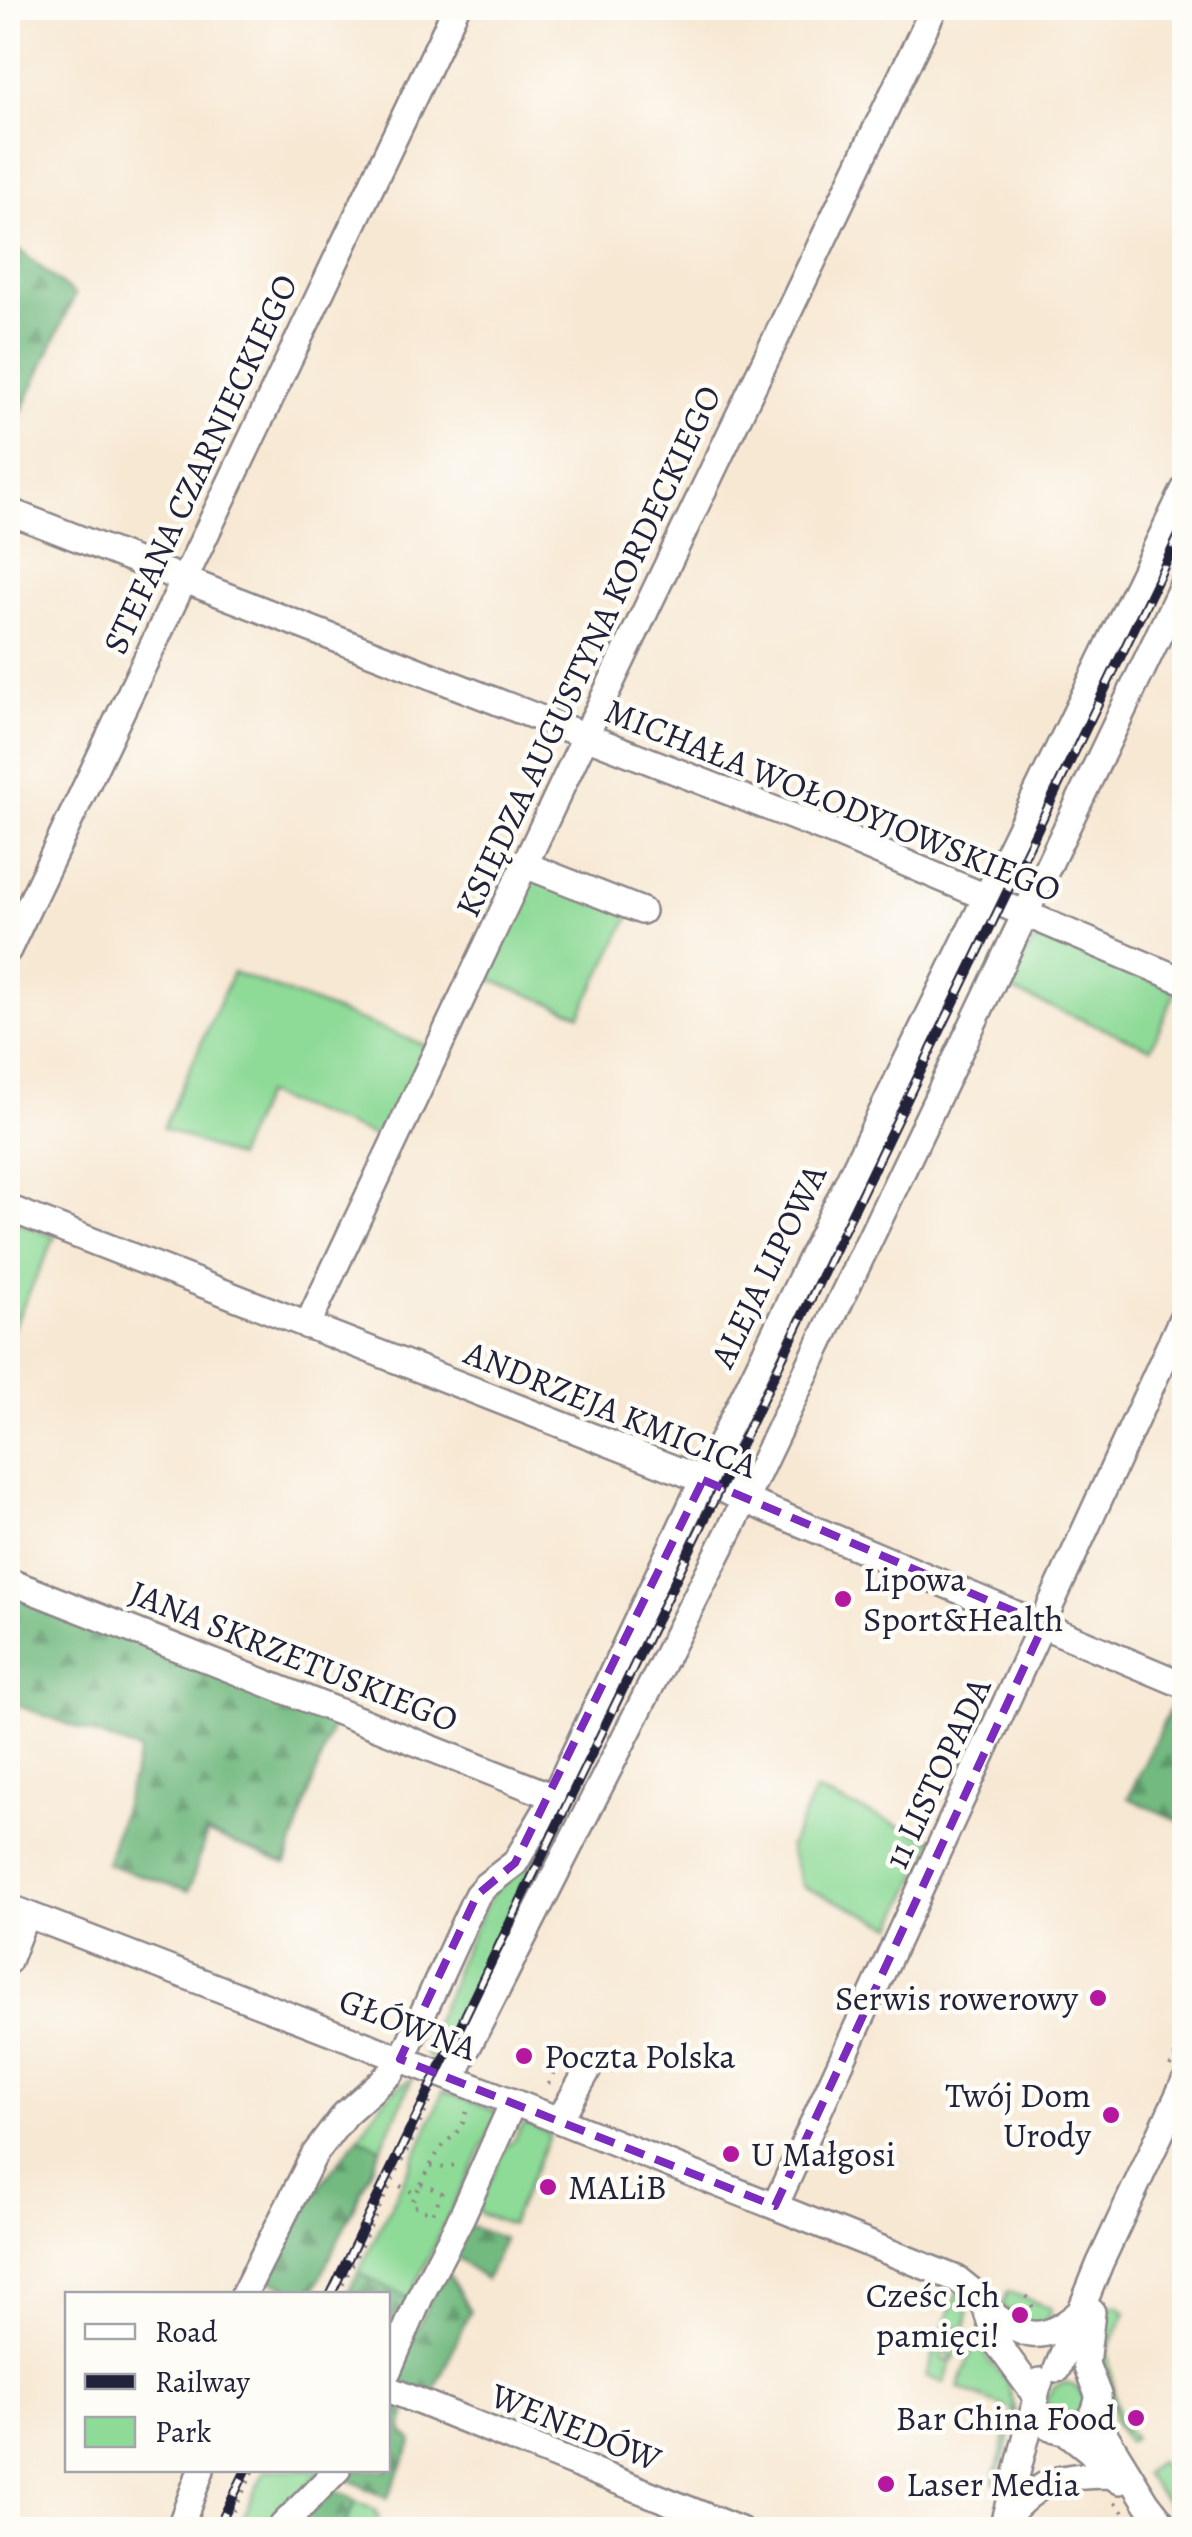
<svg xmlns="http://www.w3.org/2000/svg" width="1192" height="2537" viewBox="0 0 1192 2537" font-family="Alegreya,serif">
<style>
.green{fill:#8eda97;stroke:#587e69;stroke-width:2.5}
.forest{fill:url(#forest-firs);stroke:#4a6e5e;stroke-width:2.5}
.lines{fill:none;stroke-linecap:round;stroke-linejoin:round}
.minor-casing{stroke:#8c8587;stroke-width:30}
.path{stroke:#8c8587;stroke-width:4;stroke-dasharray:2.5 8;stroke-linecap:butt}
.minor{stroke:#fff;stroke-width:25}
.rail-casing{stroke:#22223b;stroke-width:10}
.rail{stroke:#fdfcf7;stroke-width:6;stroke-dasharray:19;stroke-linecap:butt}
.marked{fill:none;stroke:#7b2cbf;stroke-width:8;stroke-dasharray:20 12;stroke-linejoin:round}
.poi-dot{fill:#b5179e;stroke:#fdfcf7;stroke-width:4}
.labels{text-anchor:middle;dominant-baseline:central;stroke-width:9;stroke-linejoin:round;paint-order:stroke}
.street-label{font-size:35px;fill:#22223b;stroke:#fdfcf7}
.poi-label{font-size:35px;fill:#22223b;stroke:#fdfcf7;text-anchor:start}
</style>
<defs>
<pattern id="forest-firs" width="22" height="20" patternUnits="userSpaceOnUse" patternTransform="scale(2.5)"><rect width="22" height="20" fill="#72ba80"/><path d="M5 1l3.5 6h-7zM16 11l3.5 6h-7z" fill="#5d976a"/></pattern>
</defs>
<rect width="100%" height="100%" fill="#fdfcf7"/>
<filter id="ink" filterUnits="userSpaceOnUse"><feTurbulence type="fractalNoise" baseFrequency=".01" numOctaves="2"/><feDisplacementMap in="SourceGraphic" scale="20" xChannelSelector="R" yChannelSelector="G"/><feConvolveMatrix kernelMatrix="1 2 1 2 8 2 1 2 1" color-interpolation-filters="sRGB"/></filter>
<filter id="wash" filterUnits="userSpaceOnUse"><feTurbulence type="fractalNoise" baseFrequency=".0048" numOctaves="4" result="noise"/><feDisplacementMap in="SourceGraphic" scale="40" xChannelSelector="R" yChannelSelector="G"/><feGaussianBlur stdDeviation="2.25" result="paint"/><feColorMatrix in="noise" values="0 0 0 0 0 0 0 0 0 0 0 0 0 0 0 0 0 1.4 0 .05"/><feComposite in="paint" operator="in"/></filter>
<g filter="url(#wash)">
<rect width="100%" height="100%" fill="#f7e8d3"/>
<path class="green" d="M533 877 631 914 580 1015 485 977Z
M1038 933 1176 990 1151 1048 1007 989Z
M233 972 430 1047 387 1141 264 1094 236 1158 163 1128Z
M8 1218 55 1237 8 1338Z
M815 1791 934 1840 894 1926 802 1886 789 1847Z
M537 1855 438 2056 430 2059 425 2054 424 2045 451 1986 456 1966 493 1892 528 1857Z
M412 2079 381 2148 359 2137C375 2112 384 2093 412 2079Z
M443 2091 499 2113 409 2298 358 2273 419 2148Z
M527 2123 550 2134 510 2225 480 2214 477 2208 506 2146C516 2141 517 2129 527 2123Z
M958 2290 965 2296 968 2313 965 2330 949 2325 946 2336 961 2341 954 2359 950 2358V2354L943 2353 942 2359 952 2362 944 2383 926 2376Z
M1008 2291 1050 2308 1051 2311 1045 2322 1035 2329 1002 2306Z
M1109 2306H1119L1126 2312 1107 2352 1120 2425 1134 2438 1127 2442 1114 2421 1111 2390 1101 2365 1102 2334Z
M979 2341 990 2362 1007 2381 1017 2415 996 2483 993 2482 1013 2410 958 2388 974 2344Z
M1064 2383 1075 2386C1091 2401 1083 2408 1071 2420L1052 2417 1046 2399 1053 2387Z
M1158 2461 1184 2489V2523L1144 2474Z
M265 2470H322L264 2529 236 2530Z
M356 2501 376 2511 375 2514 379 2516 373 2529H343Z"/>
<path class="forest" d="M8 241 75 295 8 441Z
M10 1590 335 1716 286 1864 207 1833 189 1891 106 1864 140 1751 8 1702V1600Z
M1176 1696 1184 1699V1823L1128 1798Z
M359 2137 381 2148 313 2294H302L265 2278 317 2189Z
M472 2227 504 2239 486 2280 455 2257 453 2252 466 2229Z
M358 2273 409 2298 395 2328 388 2324V2294H347Z
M442 2274 449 2275 470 2311 431 2398 398 2381 396 2373Z
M388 2406H395L405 2409 407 2413 402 2424 403 2433 413 2441 387 2499 348 2479 346 2475 350 2470H388Z
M331 2492H338L356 2501 343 2529 292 2530Z"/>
</g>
<g filter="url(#ink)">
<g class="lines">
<defs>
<path id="minor" d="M8 511 837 834 1184 981
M525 865 642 911
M8 950 456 8
M8 1208 703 1480 745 1500 1184 1685
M307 1326 585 737 934 8
M8 1581 554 1797
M8 1907 513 2102 957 2279 977 2295 985 2306 997 2343 1035 2395
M8 1961 26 1914
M452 2078 745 1500 1184 582
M565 2110 589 2068
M775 2206 1184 1314
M244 2294 314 2155 345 2114 391 2073 407 2048 477 1895 485 1886 515 1863 554 1797 703 1480 1184 490
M987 2310C1025 2339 1042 2345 1080 2312
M1092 2312 1086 2364 1098 2395 1099 2425 1147 2503 1168 2530
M1057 2369 1100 2263 1184 2083
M388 2371 420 2297 462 2216 513 2102
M1040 2381C1017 2432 1087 2451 1097 2403
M388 2389 740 2530
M1065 2431 1090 2451 1111 2475 1120 2481
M1007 2517C1042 2477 1061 2476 1111 2475
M179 2530 201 2470
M278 2530 337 2470
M1001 2530C1014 2488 1023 2447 1035 2405"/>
</defs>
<use href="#minor" class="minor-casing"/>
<path class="path" d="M1170 2067 1184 2036
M548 2084 554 2072 559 2074
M431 2166 446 2168 460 2163
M421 2184C427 2174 431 2163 437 2154 451 2133 465 2134 467 2105
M421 2184 442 2193 432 2214 411 2204Z
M400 2186 416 2194
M338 2294 433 2096
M1026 2296 1036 2312
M1115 2502 1131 2522
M224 2530 254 2470"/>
<use href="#minor" class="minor"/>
<defs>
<path id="rail" d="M331 2294 1184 525
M217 2530 246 2470"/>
</defs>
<use href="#rail" class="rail-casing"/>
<use href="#rail" class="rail"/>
</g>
</g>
<path class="marked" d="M703 1480 1044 1624 775 2206 400 2059 477 1895 515 1863Z"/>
<g class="poi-dot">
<circle cx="843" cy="1599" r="10"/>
<circle cx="1098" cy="1998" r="10"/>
<circle cx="524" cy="2056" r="10"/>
<circle cx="1111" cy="2115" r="10"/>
<circle cx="731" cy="2154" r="10"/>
<circle cx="548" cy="2187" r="10"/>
<circle cx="1020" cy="2315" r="10"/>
<circle cx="1136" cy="2418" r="10"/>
<circle cx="886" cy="2484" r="10"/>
</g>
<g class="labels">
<g class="street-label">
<text transform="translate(200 464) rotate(-65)">STEFANA CZARNIECKIEGO</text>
<text transform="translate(588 651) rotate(-65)">KSIĘDZA AUGUSTYNA KORDECKIEGO</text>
<text transform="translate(833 800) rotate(22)">MICHAŁA WOŁODYJOWSKIEGO</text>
<text transform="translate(768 1266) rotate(-64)">ALEJA LIPOWA</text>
<text transform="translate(611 1409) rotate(22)">ANDRZEJA KMICICA</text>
<text transform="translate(294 1656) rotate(22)">JANA SKRZETUSKIEGO</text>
<text transform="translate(937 1773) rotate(-65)">11 LISTOPADA</text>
<text transform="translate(408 2024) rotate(21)">GŁÓWNA</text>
<text transform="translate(576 2427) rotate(22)">WENEDÓW</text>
</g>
<g class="poi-label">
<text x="863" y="1579">Lipowa<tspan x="863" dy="40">Sport&amp;Health</tspan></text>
<text x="1078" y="1998" text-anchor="end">Serwis rowerowy</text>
<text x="544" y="2056">Poczta Polska</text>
<text x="1091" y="2095" text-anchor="end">Twój Dom<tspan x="1091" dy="40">Urody</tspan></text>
<text x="751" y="2154">U Małgosi</text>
<text x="568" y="2187">MALiB</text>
<text x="1000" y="2295" text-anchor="end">Cześc Ich<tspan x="1000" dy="40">pamięci!</tspan></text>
<text x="1116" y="2418" text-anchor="end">Bar China Food</text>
<text x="906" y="2484">Laser Media</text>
</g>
</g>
<rect width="1192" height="2537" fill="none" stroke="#fdfcf7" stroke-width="40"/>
<rect x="65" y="2292" width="325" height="180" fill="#fdfcf7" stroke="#a5a5ac" stroke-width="2.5"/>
<rect x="85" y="2324" width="50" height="15" fill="#ffffff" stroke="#a5a5ac" stroke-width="2.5"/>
<text x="155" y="2342" font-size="30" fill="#22223b">Road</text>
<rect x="85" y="2374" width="50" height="15" fill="#22223b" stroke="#a5a5ac" stroke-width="2.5"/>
<text x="155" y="2392" font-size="30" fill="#22223b">Railway</text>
<rect x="85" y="2417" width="50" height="30" fill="#8eda97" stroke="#a5a5ac" stroke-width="2.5"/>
<text x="155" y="2442" font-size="30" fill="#22223b">Park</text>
</svg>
